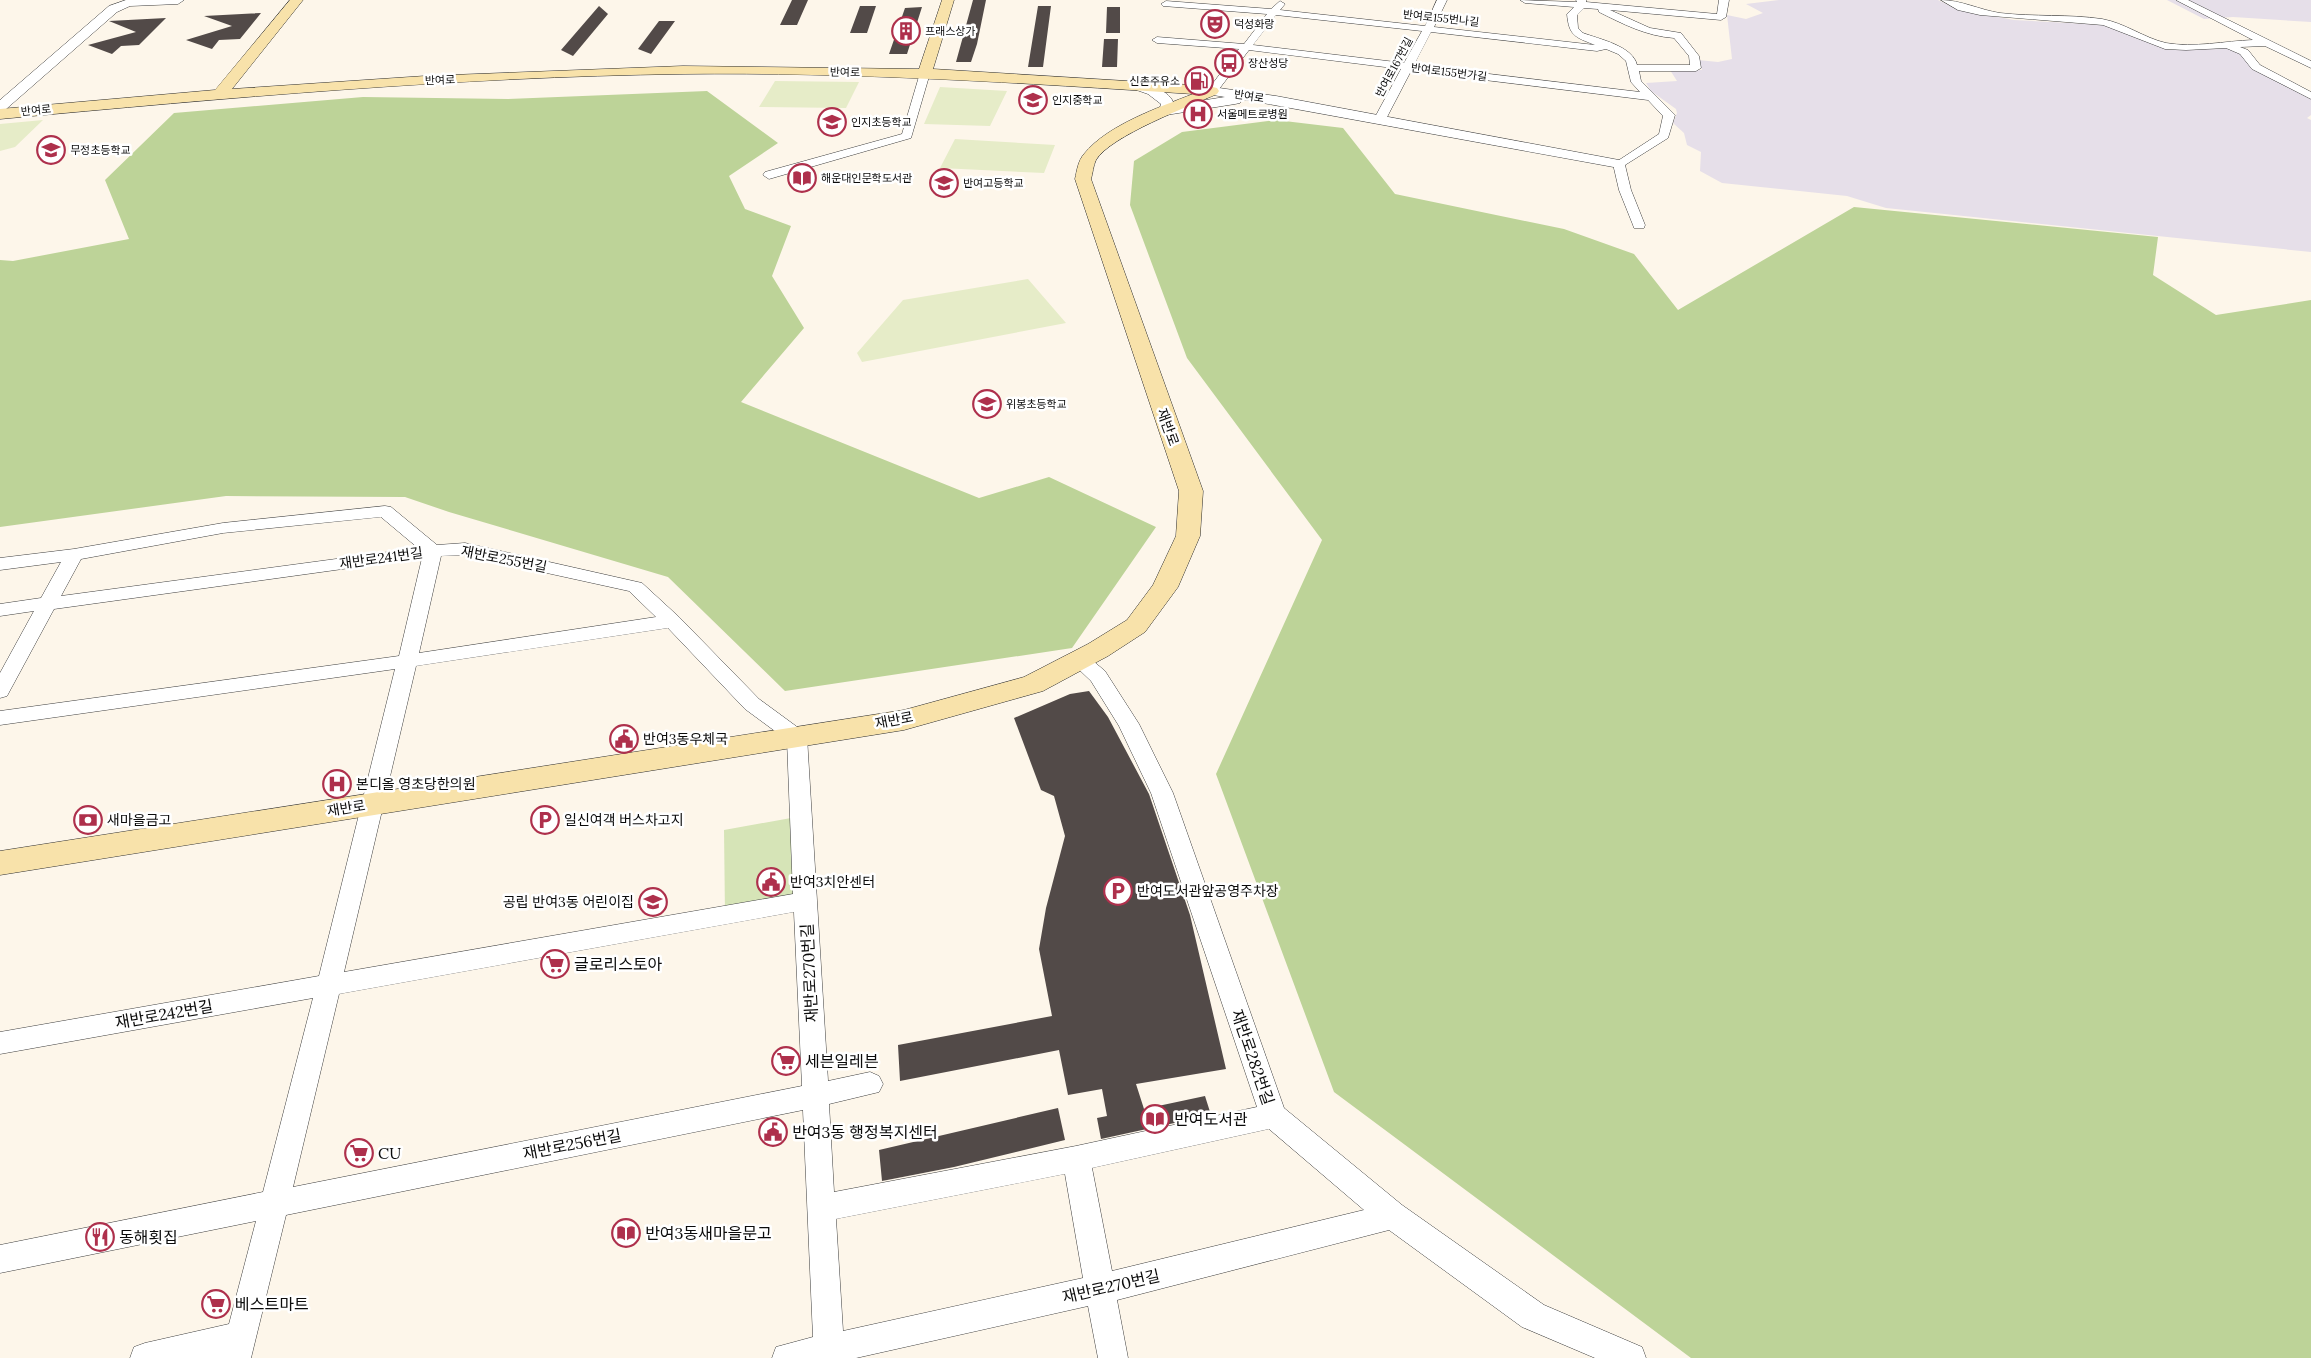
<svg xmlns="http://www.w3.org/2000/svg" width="2311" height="1358" viewBox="0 0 2311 1358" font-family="Lora,'Noto Sans KR',serif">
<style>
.industrial{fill:#e6dfe9}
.green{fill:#d6e4b7}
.forest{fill:#bdd398}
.pitch{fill:#e6ecc8}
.building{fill:#524a48}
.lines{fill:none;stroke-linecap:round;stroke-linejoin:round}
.minor-casing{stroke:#3e3e3e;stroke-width:1}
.tertiary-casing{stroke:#3e3e3e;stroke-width:1}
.secondary-casing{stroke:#2d2d2d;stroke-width:1}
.minor{fill:#fff;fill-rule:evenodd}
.tertiary{fill:#fff;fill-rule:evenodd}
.secondary{fill:#f8e2aa;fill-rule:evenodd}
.labels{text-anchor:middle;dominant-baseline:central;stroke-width:5;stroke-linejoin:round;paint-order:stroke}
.far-street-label{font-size:11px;fill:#0b0b0b;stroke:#fff}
.far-poi-label{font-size:11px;fill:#0b0b0b;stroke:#fff;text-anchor:start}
.street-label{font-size:14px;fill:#0b0b0b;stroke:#fff}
.poi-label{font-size:14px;fill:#0b0b0b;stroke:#fff;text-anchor:start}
.near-poi-label{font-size:16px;fill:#0b0b0b;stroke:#fff;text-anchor:start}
.near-street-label{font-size:16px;fill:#0b0b0b;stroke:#fff}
</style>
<rect width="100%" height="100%" fill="#fdf6ea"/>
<path class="industrial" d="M1779 0H1938L1957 9 2014 20 2105 25 2170 50 2228 47 2244 56 2248 64 2311 99V115L2307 118 2311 120V252L1886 208 1847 196 1722 183 1700 171 1701 152 1687 145 1684 133 1673 123 1677 113 1676 109 1651 91 1646 83 1677 81 1670 70H1702L1698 60 1718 62 1732 59 1727 15 1746 19 1763 13 1746 4Z
M2167 0H2311V22L2233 17 2204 19Z"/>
<path class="green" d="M802 816 806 901 725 915 724 830Z"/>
<path class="forest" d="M707 91 778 143 729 176 745 209 791 226 772 276 804 328 741 402 979 498 1049 477 1156 527 1072 648 785 691 668 577 449 512 405 497 226 496 0 527V260L13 261 129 239 105 180 174 113 363 97 508 99Z
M1276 120 1343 128 1395 194 1564 229 1634 254 1678 310 1854 207 2158 237 2153 275 2216 315 2311 300V1358H1691L1334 1092 1216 774 1322 540 1187 358 1130 205 1134 161 1182 132Z"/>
<path class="pitch" d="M775 81 859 82 846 108 759 107Z
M940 87 1007 91 990 126 924 124Z
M43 120 15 147 0 151V124Z
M955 139 1055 145 1044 173 940 168Z
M1028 279 1066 323 862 362 857 353 903 300Z"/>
<path class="building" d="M792 0H808L797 25H780Z
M973 0H986L977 44 971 62H956Z
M599 6 608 14 573 56 561 50Z
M860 6H876L867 33H850Z
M1038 6H1051L1043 67H1028Z
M922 7 907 54H889L905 8Z
M1107 7H1120V33H1106Z
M261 13 240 39 219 40 212 49 186 40 232 26 204 16Z
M166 18 139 45 121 46 112 54 88 45 136 32 109 21Z
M659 21H675L651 54 638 49Z
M1104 39H1118L1117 67H1102Z
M1089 691 1108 717 1149 794 1190 915 1226 1069 1136 1084 1144 1109 1205 1096 1211 1115 1101 1139 1097 1118 1107 1116 1102 1089 1068 1095 1059 1050 900 1081 898 1045 1052 1016 1039 949 1046 908 1065 836 1054 796 1041 790 1014 718 1070 694Z
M1058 1108 1065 1140 954 1167 882 1181 879 1150Z"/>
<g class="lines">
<defs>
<path id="minor" d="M1437 0H1447L1434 27 1595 45C1575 37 1569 36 1567 14L1574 7 1525 3 1520 0 1577 2 1576 0H1586V2L1717 14 1719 0H1729L1726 17 1721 20 1610 10 1650 28 1681 33 1699 56 1701 68 1696 71H1639L1641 81 1675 115 1668 138 1625 165 1631 190 1645 225 1644 228H1634L1633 225 1619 190 1613 164 1659 134 1663 116 1648 100 1411 71 1386 119 1380 122 1374 119 1401 69 1249 50 1216 93 1212 94 1207 91 1239 49 1157 43 1152 40 1157 37 1244 44 1267 14 1163 6 1161 4 1166 1 1271 9 1280 1 1285 4 1280 10 1425 26ZM1584 8 1598 9 1599 12C1623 24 1646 36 1674 38L1689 56 1690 65H1637C1633 46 1599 39 1583 33L1578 28 1577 15ZM1276 15 1422 31 1404 63 1253 45ZM1431 32 1597 51 1606 49 1618 54 1626 61 1631 82 1640 92 1414 65Z
M1941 0C1961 0 1980 10 2000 13 2034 17 2069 14 2102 19 2125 23 2144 38 2166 43 2194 48 2225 41 2253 40L2176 0H2188L2311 61V68L2265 46 2240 47 2248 50 2260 65 2311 92V99L2252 69 2240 54 2226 48 2186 50 2165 49 2103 25 1980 15 1958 10Z
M925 70 930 73 911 138 769 179 763 175 765 172 902 134 920 73Z
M385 506 391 507 437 545 465 543 642 583 679 617 759 699 804 732 807 737 828 1081 870 1072 879 1076 883 1084 879 1092 829 1104 834 1192 1076 1146 1257 1107 1151 793 1119 726 1091 681 1069 660 1072 655 1079 653 1086 655 1105 671 1139 724 1173 793 1284 1108 1402 1205 1544 1305 1642 1347 1646 1358H1595L1522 1327 1389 1230 1117 1300 1128 1358H1098L1088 1306 856 1358H772L776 1347 813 1337 803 1110 286 1215 251 1358H130L134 1347 145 1343 229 1324 256 1221 0 1273V1245L263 1192 313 998 0 1054V1032L319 976 395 669 0 725V711L399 656 422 558 54 609 7 696 0 698V673L34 611 0 616V604L41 598 61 562 0 570V558L74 549 223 523ZM381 517 418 548 61 596 81 559 223 533ZM465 555 629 591 656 617 419 653 441 556ZM668 628 745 709 787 740 793 894 344 972 416 666ZM794 912 802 1086 293 1187 339 994ZM1269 1129 1364 1210 1112 1271 1092 1168ZM1065 1174 1083 1278 843 1331 836 1219Z"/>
<path id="tertiary" d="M126 0H184L178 4 130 6 117 12 5 110 0 111V100L109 6Z
M1133 80C1146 83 1172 91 1174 105L1225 97 1207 94 1205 91 1212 87 1276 96 1619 160 1626 164 1619 168 1241 99 1240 103 1235 104 1166 115 1159 111 1161 104 1148 94 1128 87 1126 84Z"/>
<path id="secondary" d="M290 0H303L232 89 425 76 683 66 919 69 942 0H954L933 69 1208 86 1217 88 1219 91 1217 94C1190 106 1110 136 1096 160 1093 166 1093 173 1091 179L1203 491 1200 536 1178 587 1145 632 1108 656 1043 691 904 730 0 875V851L904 710 1024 677 1088 644 1127 620 1153 585 1176 536 1179 491 1075 179C1077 170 1078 161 1084 154 1107 125 1160 107 1193 94 1023 83 853 72 683 74 455 77 227 98 0 119V109L215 90Z"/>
</defs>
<use href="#minor" class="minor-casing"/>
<use href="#tertiary" class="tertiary-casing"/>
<use href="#secondary" class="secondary-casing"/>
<use href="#minor" class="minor"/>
<use href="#tertiary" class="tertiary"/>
<use href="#secondary" class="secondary"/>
</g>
<defs>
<symbol id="theatre-ring" viewBox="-11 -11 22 22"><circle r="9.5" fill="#fff" stroke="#ae304c" stroke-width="1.5"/><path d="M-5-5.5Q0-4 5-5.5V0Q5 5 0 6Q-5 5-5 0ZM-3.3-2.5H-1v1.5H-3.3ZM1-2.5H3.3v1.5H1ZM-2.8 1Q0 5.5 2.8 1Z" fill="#ae304c"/></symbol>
<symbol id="building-ring" viewBox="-11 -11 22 22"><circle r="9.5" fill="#fff" stroke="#ae304c" stroke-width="1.5"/><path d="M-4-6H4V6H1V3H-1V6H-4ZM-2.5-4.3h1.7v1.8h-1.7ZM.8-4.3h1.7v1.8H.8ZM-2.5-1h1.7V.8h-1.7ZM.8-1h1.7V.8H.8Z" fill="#ae304c"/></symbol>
<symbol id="bus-ring" viewBox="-11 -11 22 22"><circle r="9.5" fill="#fff" stroke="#ae304c" stroke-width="1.5"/><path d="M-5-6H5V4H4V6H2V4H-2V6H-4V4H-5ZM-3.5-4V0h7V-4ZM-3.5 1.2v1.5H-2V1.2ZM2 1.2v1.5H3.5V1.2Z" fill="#ae304c"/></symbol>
<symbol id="fuel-ring" viewBox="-11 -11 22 22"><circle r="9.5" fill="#fff" stroke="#ae304c" stroke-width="1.5"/><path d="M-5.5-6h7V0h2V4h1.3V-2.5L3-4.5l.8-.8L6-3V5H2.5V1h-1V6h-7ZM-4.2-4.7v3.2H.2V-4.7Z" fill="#ae304c"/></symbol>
<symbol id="school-ring" viewBox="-11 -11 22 22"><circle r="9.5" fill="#fff" stroke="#ae304c" stroke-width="1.5"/><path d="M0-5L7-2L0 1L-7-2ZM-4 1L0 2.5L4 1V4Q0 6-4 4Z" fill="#ae304c"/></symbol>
<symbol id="hospital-ring" viewBox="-11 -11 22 22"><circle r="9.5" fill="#fff" stroke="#ae304c" stroke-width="1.5"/><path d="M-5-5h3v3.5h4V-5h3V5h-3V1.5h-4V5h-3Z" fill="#ae304c"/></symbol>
<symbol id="library-ring" viewBox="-11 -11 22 22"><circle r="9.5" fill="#fff" stroke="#ae304c" stroke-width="1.5"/><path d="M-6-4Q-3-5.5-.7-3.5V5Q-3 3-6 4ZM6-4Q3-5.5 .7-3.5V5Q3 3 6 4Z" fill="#ae304c"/></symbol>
<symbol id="civic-ring" viewBox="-11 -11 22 22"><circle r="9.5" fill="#fff" stroke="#ae304c" stroke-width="1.5"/><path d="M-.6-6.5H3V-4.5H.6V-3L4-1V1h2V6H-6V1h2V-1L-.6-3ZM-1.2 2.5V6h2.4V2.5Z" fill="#ae304c"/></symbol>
<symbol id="bank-ring" viewBox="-11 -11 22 22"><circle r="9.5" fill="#fff" stroke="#ae304c" stroke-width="1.5"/><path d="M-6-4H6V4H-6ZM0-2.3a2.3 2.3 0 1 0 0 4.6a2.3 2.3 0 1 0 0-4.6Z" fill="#ae304c"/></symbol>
<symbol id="parking-ring" viewBox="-11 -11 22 22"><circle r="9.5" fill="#fff" stroke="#ae304c" stroke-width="1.5"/><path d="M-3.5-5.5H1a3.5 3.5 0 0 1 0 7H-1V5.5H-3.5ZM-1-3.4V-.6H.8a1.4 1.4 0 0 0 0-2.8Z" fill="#ae304c"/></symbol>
<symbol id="supermarket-ring" viewBox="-11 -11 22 22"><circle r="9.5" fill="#fff" stroke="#ae304c" stroke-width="1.5"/><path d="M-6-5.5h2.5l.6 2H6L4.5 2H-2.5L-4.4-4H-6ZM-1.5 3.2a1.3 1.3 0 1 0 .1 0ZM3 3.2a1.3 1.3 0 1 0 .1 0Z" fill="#ae304c"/></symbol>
<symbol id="restaurant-ring" viewBox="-11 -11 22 22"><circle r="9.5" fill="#fff" stroke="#ae304c" stroke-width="1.5"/><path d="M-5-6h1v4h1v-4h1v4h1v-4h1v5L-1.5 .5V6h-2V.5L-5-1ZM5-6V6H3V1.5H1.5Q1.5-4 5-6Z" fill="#ae304c"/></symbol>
</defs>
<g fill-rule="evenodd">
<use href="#theatre-ring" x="1199" y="8" width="32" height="32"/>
<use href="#building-ring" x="890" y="15" width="32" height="32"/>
<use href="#bus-ring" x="1213" y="47" width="32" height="32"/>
<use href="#fuel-ring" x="1183" y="65" width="32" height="32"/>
<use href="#school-ring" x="1017" y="84" width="32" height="32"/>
<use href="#hospital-ring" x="1182" y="98" width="32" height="32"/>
<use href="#school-ring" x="816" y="106" width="32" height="32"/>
<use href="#school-ring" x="35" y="134" width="32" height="32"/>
<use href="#library-ring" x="786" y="162" width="32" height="32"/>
<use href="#school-ring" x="928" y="167" width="32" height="32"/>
<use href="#school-ring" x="971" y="388" width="32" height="32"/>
<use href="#civic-ring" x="608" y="723" width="32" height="32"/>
<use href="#hospital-ring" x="321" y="768" width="32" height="32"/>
<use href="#bank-ring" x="72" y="804" width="32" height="32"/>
<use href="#parking-ring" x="529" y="804" width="32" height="32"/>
<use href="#civic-ring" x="755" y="866" width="32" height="32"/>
<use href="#parking-ring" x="1102" y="875" width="32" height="32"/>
<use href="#school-ring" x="637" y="886" width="32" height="32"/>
<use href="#supermarket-ring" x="539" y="948" width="32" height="32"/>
<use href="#supermarket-ring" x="770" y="1045" width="32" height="32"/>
<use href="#library-ring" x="1139" y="1103" width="32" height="32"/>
<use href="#civic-ring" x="757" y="1116" width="32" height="32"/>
<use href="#supermarket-ring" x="343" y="1137" width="32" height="32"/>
<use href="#library-ring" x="610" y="1217" width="32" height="32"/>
<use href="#restaurant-ring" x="84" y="1221" width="32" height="32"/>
<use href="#supermarket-ring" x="200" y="1288" width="32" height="32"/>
</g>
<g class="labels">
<g class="far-street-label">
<text transform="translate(1441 18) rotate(6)">반여로155번나길</text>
<text transform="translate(1394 67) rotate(-62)">반여로167번길</text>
<text transform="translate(845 72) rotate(1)">반여로</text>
<text transform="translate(1449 72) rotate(7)">반여로155번가길</text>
<text transform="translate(440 80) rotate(-2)">반여로</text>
<text transform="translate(1249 96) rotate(8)">반여로</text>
<text transform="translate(36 110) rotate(-6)">반여로</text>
</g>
<g class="far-poi-label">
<text x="1234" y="24">덕성화랑</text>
<text x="925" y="31">프래스상가</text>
<text x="1248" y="63">장산성당</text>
<text x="1180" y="81" text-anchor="end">신촌주유소</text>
<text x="1052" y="100">인지중학교</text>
<text x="1217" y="114">서울메트로병원</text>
<text x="851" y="122">인지초등학교</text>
<text x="70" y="150">무정초등학교</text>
<text x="821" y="178">해운대인문학도서관</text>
<text x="963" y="183">반여고등학교</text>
<text x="1006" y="404">위봉초등학교</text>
</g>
<g class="street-label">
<text transform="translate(1168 427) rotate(70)">재반로</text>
<text transform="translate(381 558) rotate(-8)">재반로241번길</text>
<text transform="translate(504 559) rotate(11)">재반로255번길</text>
<text transform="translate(894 720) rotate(-11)">재반로</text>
<text transform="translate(346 808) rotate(-9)">재반로</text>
</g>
<g class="poi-label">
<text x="643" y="739">반여3동우체국</text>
<text x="356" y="784">본디올 영초당한의원</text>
<text x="107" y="820">새마을금고</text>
<text x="564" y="820">일신여객 버스차고지</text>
<text x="790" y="882">반여3치안센터</text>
<text x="1137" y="891">반여도서관앞공영주차장</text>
<text x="634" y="902" text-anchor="end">공립 반여3동 어린이집</text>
</g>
<g class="near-poi-label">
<text x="574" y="964">글로리스토아</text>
<text x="805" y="1061">세븐일레븐</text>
<text x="1174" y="1119">반여도서관</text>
<text x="792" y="1132">반여3동 행정복지센터</text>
<text x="378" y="1153">CU</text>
<text x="645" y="1233">반여3동새마을문고</text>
<text x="119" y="1237">동해횟집</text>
<text x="235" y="1304">베스트마트</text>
</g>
<g class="near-street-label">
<text transform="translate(809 973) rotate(-93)">재반로270번길</text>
<text transform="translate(164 1014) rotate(-10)">재반로242번길</text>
<text transform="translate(1253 1057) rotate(71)">재반로282번길</text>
<text transform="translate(572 1144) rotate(-11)">재반로256번길</text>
<text transform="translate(1111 1286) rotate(-13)">재반로270번길</text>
</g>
</g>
</svg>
